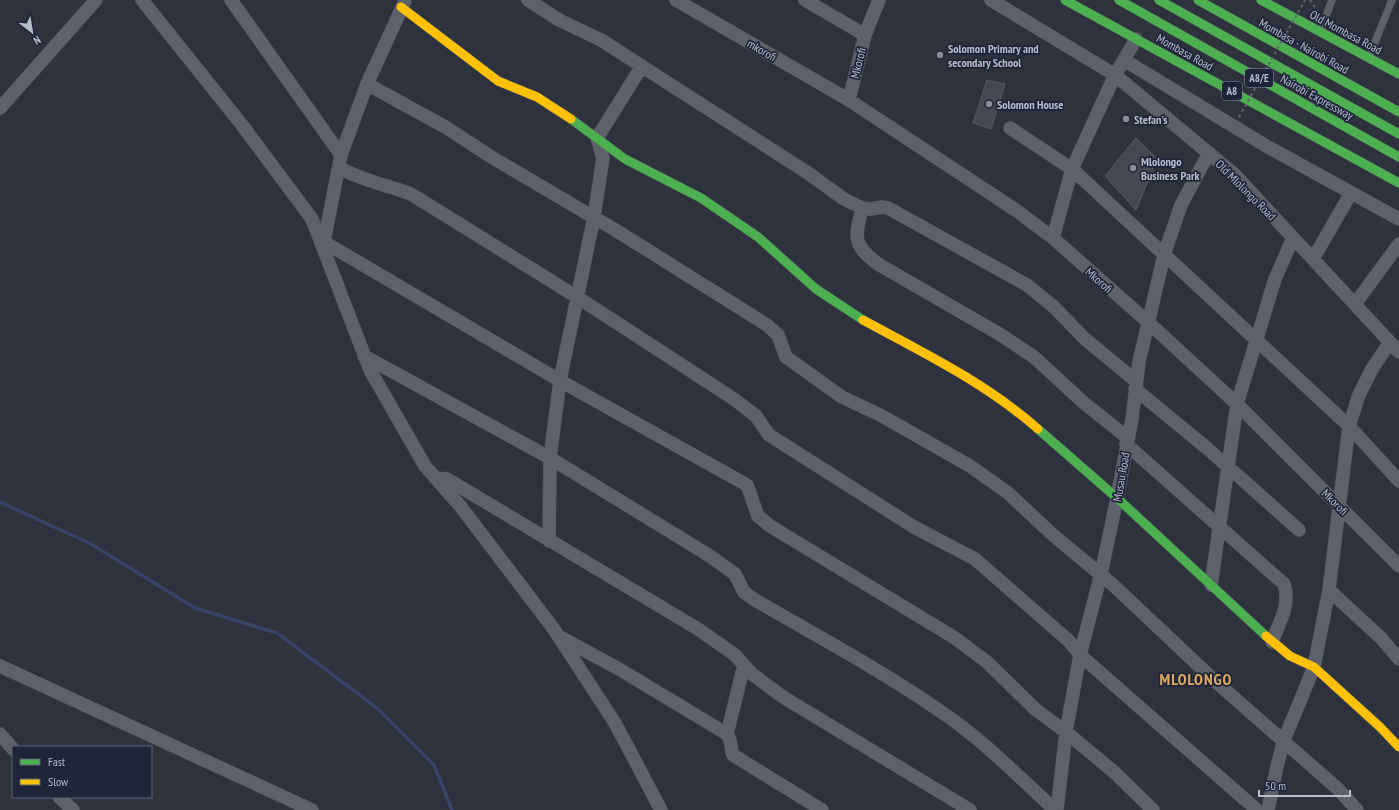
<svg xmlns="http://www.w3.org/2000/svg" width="1399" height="810" viewBox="0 0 1399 810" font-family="'PT Sans Narrow',sans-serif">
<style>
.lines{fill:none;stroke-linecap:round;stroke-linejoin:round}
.stream{stroke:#384467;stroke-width:3.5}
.building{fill:#454852;stroke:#555a65}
.lane-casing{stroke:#4a4d56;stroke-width:8}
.street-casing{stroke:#4a4d56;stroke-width:14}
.fast-casing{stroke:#4a4d56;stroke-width:10}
.slow-casing{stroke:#4a4d56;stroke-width:10}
.path{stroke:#60656e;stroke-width:2;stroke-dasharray:3 3;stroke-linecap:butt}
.lane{stroke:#5d616a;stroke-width:7}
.street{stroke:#5d616a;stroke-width:13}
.fast{stroke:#4caf50;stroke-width:9}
.slow{stroke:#ffc107;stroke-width:9}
.path-bridge{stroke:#60656e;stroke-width:2;stroke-dasharray:3 3;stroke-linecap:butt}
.poi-dot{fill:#878c9b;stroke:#1f2539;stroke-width:1.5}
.labels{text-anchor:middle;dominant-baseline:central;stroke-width:3.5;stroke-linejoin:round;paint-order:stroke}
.shield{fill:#1f2539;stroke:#8a8fa1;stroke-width:1}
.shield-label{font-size:11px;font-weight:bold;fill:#b8bdcd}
.street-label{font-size:12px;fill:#b8bdcd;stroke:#1f2539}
.poi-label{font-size:12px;font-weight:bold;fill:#b8bdcd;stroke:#1f2539;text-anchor:start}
.district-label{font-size:16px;font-weight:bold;letter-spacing:1px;fill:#dbab65;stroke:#1f2539}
</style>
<rect width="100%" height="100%" fill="#2d323d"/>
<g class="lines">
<path class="stream" d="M0 502 91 544 195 608 277 633 377 708 434 765 452 810"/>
</g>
<path class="building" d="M987 80 1005 84 991 129 973 123Z
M1136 138 1157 159 1136 210 1105 176Z"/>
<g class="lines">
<defs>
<path id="lane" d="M1321 30 1332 0
M1369 57 1392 0"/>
<path id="street" d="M142 0 242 125 312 219 370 370 398 419 425 466 461 507 553 628 615 723 661 810
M231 0 341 155
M528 0 559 20 601 40 808 173 844 199 862 208 871 209 882 207 888 208 1027 285 1054 307 1085 339 1136 381
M676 0 849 100 1017 211 1053 238 1149 323 1237 404 1399 566
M805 0 865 35
M991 0 1115 75 1235 175 1399 352
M1124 60 1268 147 1399 219
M367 84 447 128 493 158 617 231 767 325 778 335 786 357 842 397 882 416 970 466 1008 493 1053 535 1112 584 1215 681 1338 789 1357 810
M849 100 865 35 879 0
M0 108 96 0
M1010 128 1072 169 1349 426 1399 481
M340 168C363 181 387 185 411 194L577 297 734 399 756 416 769 435 914 527 975 559 1069 641 1080 655 1257 810
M862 208C855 238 852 244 878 264L1001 335 1034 357 1084 403 1128 438
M1053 238 1072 169 1115 75 1136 39
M324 242 564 383 747 485 758 516 770 526 955 638 987 662 1035 709 1066 732 1114 772 1153 810
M323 247 341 155 367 84 405 1
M1313 259 1351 193
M1355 304 1399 244
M364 356 550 458 710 556 735 574 744 592 755 600C817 636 881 670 940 711 982 739 1018 776 1055 810
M1135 389 1208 449 1299 530
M1126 444 1284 584C1291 604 1279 623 1272 642
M435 478 447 479 698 629 735 655 752 674 783 697 970 810
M549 541 550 458 560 380 594 217 603 158 597 138 642 66
M1211 585 1237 404 1275 279 1293 238
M1329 590 1381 638 1399 659
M560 637 619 669 727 734C732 741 730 747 733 755L822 810
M0 666 312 810
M0 734 13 749
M727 734 744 665
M59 797 73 810
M1057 810 1066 732 1080 655 1101 574 1117 498 1132 419 1139 362 1164 255 1181 205 1209 153
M1268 810 1277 766 1284 740 1314 667 1329 590 1349 426 1359 395 1372 369 1390 342"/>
<path id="fast" d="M1065 0 1399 183
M1119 0 1399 157
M1159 0 1399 134
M1198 0 1399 112
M1261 0 1399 74
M571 119 625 159 701 198 758 237 816 289 863 320
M1038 429 1117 498 1266 636"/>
<path id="slow" d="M401 7 498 81 537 97 571 119
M863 320C924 353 986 383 1038 429
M1266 636 1290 656 1314 667 1380 727 1399 747"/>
</defs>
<use href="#lane" class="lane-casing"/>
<use href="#street" class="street-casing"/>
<use href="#fast" class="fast-casing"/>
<use href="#slow" class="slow-casing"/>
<path class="path" d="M1310 0 1318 12"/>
<use href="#lane" class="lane"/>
<use href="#street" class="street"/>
<use href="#fast" class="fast"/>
<use href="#slow" class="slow"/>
<path class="path-bridge" d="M1318 13 1334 30
M1239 117 1305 0"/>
</g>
<g class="poi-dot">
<circle cx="940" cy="55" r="4"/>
<circle cx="989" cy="104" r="4"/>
<circle cx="1126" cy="119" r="4"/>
<circle cx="1133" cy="168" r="4"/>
</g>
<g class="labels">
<g class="shield">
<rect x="1245" y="69" width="28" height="18" rx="3"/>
<rect x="1222" y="82" width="20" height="18" rx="3"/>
</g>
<g class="shield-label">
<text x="1259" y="78">A8/E</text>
<text x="1232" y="91">A8</text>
</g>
<g class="street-label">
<text transform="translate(1346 32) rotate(28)">Old Mombasa Road</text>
<text transform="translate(1304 46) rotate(29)">Mombasa - Nairobi Road</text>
<text transform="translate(762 50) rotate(30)">mkorofi</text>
<text transform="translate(1185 52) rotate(29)">Mombasa Road</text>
<text transform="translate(858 63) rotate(-76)">Mkorofi</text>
<text transform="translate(1317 97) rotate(29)">Nairobi Expressway</text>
<text transform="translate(1246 190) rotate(45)">Old Mlolongo Road</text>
<text transform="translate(1099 280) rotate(41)">Mkorofi</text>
<text transform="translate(1121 477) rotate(-80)">Musau Road</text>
<text transform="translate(1335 502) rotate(45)">Mkorofi</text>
</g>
<g class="poi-label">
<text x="948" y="48">Solomon Primary and<tspan x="948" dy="14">secondary School</tspan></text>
<text x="997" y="104">Solomon House</text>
<text x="1134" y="119">Stefan's</text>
<text x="1141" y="161">Mlolongo<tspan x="1141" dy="14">Business Park</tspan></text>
</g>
<g class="district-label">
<text x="1196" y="679">MLOLONGO</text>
</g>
</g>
<rect x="12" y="746" width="140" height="52" fill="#1f2539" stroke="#5c6274"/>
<rect x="20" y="759" width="20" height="6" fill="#4caf50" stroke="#5c6274"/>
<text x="48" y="766" font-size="12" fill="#b8bdcd">Fast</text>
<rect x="20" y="779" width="20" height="6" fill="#ffc107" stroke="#5c6274"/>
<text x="48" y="786" font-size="12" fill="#b8bdcd">Slow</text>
<g transform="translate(32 32) rotate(149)" stroke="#1f2539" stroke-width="3" paint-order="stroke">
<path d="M0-3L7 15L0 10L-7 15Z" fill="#b8bdcd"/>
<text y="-6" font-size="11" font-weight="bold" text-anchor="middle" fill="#b8bdcd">N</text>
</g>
<path d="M1259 790v6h91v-6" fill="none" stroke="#b8bdcd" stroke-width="2"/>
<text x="1265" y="790" font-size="12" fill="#b8bdcd" stroke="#1f2539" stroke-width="3" paint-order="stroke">50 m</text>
</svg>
